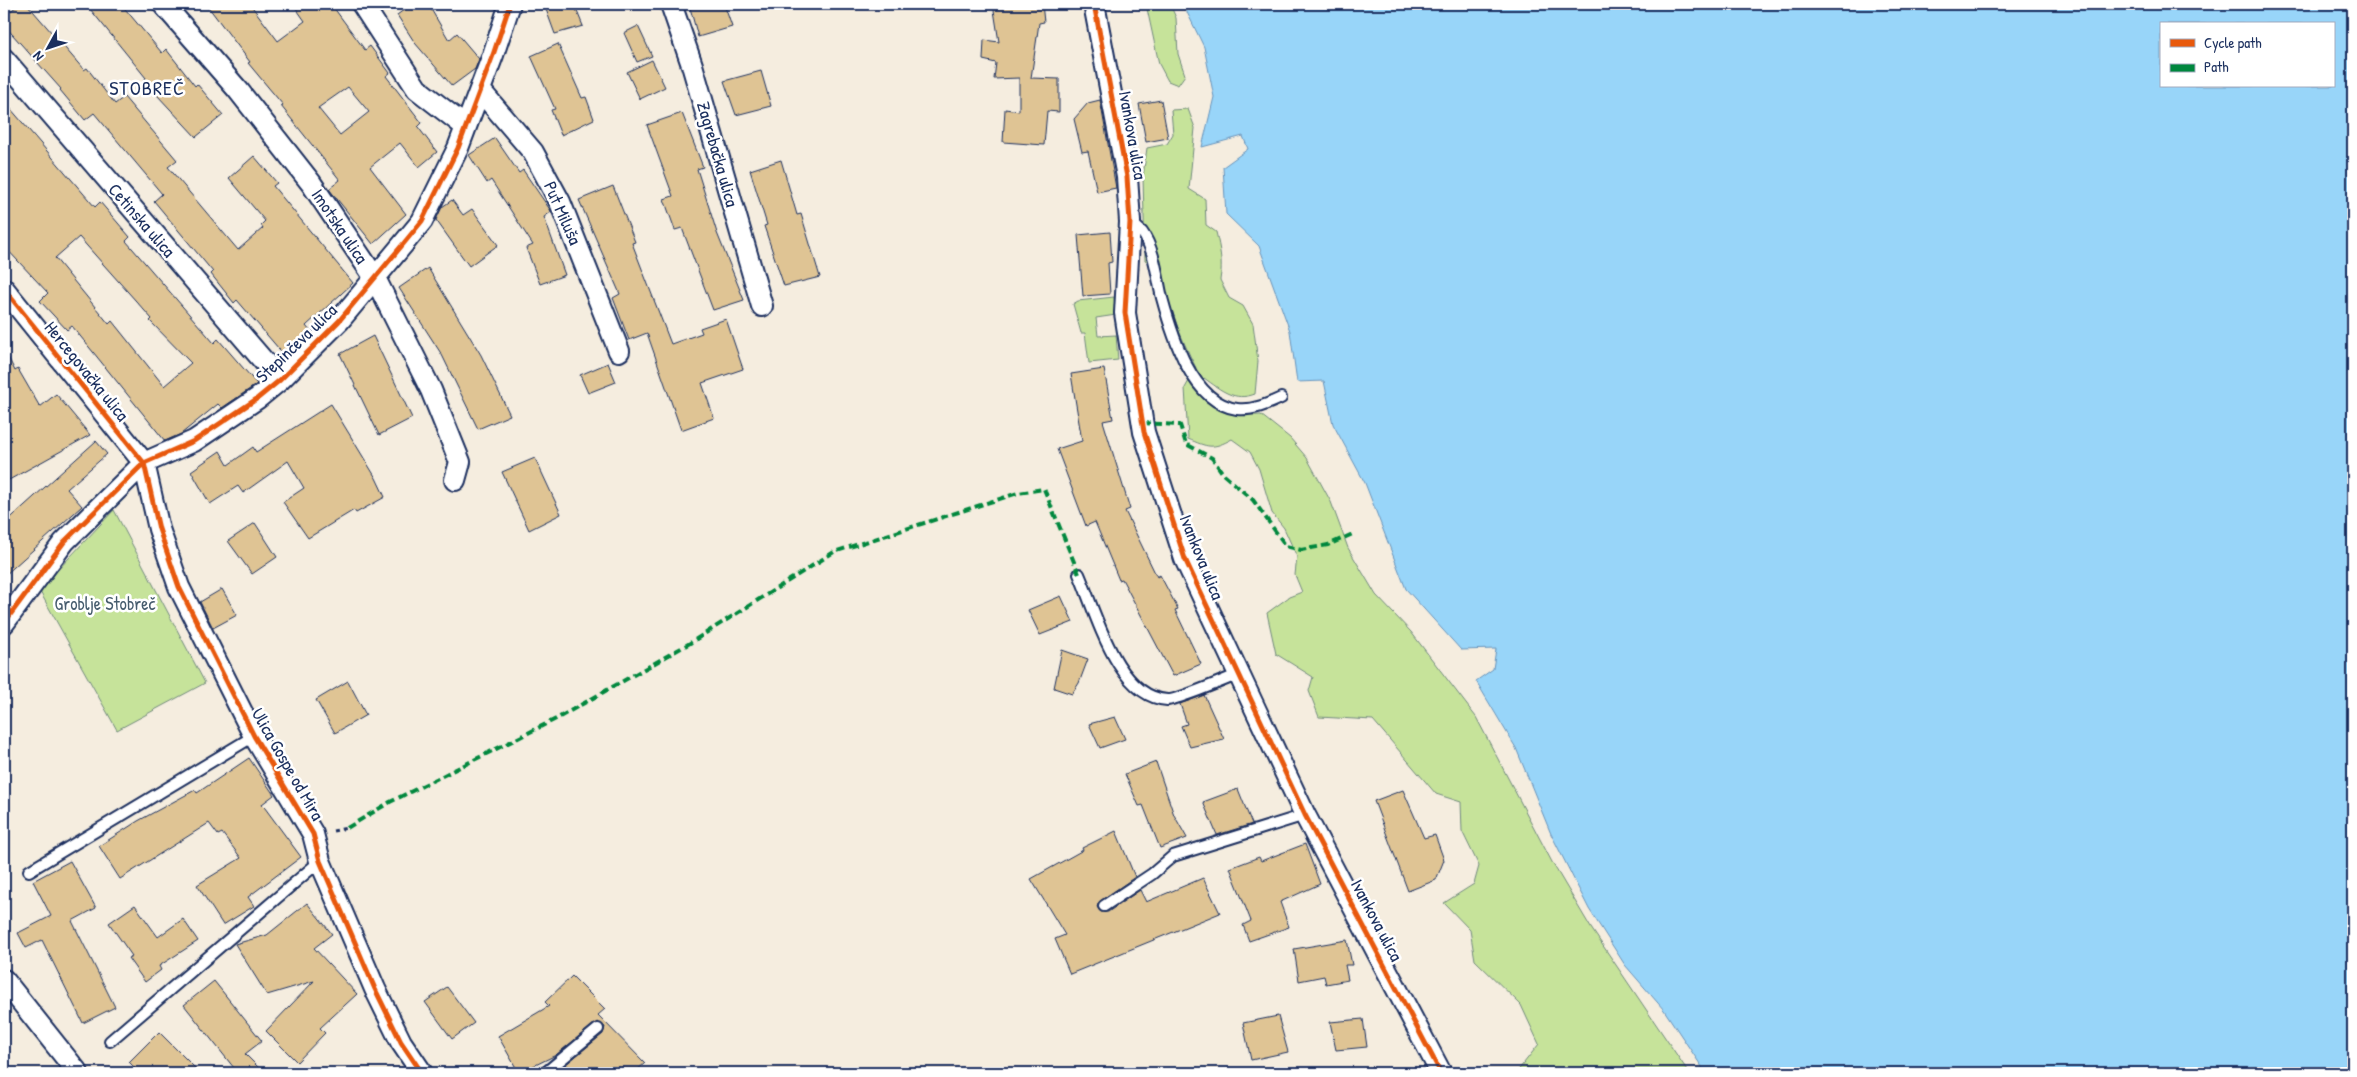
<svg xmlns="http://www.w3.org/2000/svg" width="2357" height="1077" viewBox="0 0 2357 1077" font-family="'Patrick Hand',sans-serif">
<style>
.green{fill:#c6e39a;stroke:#70897c}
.water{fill:#98d5f9;stroke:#6693bb;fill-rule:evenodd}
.building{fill:#dfc494;stroke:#1b2f5e;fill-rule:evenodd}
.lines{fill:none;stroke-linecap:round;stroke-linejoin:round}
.service-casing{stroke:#1b2f5e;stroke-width:14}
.minor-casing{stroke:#1b2f5e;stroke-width:24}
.path{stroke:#1b2f5e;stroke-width:3;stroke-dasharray:4 4;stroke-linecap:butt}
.service{stroke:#fff;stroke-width:10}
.minor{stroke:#fff;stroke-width:20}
.quiet{stroke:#00873e;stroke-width:4;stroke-dasharray:8 4;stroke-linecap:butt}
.cycleway-casing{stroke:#fff;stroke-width:8}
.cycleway{stroke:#e8590c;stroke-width:5}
.labels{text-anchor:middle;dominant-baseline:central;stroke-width:5;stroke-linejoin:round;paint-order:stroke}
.street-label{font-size:18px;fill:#1b2f5e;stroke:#fff}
.park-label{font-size:18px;fill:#465c6d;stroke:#fff}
.quarter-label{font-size:20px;letter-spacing:1px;fill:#1b2f5e;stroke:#fff}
</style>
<rect width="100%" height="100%" fill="#f5eddf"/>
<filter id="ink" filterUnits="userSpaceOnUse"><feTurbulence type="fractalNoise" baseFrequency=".02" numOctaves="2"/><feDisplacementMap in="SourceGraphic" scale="10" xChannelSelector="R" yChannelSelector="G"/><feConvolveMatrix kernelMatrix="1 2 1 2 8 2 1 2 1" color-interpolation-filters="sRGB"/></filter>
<g filter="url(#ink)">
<path class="green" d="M1146 4H1170L1176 18 1178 54 1185 75 1178 85 1168 81 1159 64Z
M1188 109 1195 128 1189 189 1205 199 1206 225 1216 232C1220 249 1223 263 1220 280L1229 298 1243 306 1253 324 1258 361 1255 394C1234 402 1221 390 1204 378L1200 390C1221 405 1234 417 1261 415L1290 438 1307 458 1331 502 1348 548 1376 595 1411 632 1476 717 1553 864 1591 928 1689 1073H1516L1539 1044 1521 1005 1475 960 1470 930 1444 903 1474 884 1479 866 1462 831 1461 802 1436 794 1373 720 1319 717 1309 691 1313 677 1276 654 1267 613 1289 597 1302 592 1295 575 1297 557 1284 528 1272 513 1259 469 1250 452 1232 439C1212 450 1208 447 1188 439L1185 388 1196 368C1180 336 1168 306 1162 271L1145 260 1143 176 1147 148 1167 144 1173 134 1171 110Z
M1114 297 1116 315 1096 318 1098 336 1116 335 1118 360 1089 363 1085 333H1081L1073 304 1078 301Z
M114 510 205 683 117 730 39 590Z"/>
<path class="water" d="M1183 4H2353V1073H1706L1664 1010 1625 965 1589 909 1551 834 1516 748 1476 681 1493 669 1496 649 1461 650 1406 589 1365 483 1333 424 1324 381 1297 382 1290 331 1259 246 1226 214 1223 167 1248 149 1243 136 1202 147 1214 97 1204 47ZM2161 24H2333V86H2161Z"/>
<path class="building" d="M19 4H27L84 70 87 68 115 104 124 97 177 160 168 167 238 250 263 228 261 225 265 221 229 178 254 156 277 183 273 186 353 283 306 326 311 332 285 356 237 300 234 303 211 274 213 272 154 201 162 194 94 113 85 120 60 90 61 89 4 25V17Z
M86 4H121L162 53 166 49 195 86 197 84 223 115 196 137 144 81 146 78Z
M206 4H250L278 41 305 21 293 4H331L365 50 370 46 390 73 386 76 422 123 418 127 437 152 419 167 400 143 370 167 406 214 373 244 329 189 340 180 281 106 283 105 248 63 250 62ZM348 87 369 112 340 135 318 108Z
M412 4H428L449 40 457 33 479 59 475 69 452 86 415 43 397 15Z
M544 4H574L583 26 555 34Z
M689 4H724L732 27 698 37Z
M993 4H1042L1044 22 1039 23 1031 78 1059 79V112L1047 111 1044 145 1003 142 1005 109 1019 111V78L994 79 996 63 983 60 984 40 999 42Z
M638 26 652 56 637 62 624 33Z
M558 44 582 98 586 97 594 119 561 135 551 110 555 109 531 56Z
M652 60 665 87 640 99 627 72Z
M761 71 771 106 736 115 724 81Z
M1100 100 1116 188 1097 192 1088 151 1082 152 1074 119 1088 103Z
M1161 100 1168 138 1146 142 1139 104Z
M4 101 95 207 100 202 130 237 126 241 214 343 218 339 257 384 222 408 218 404 181 434 165 441 72 326 67 330 40 301 48 293 4 246ZM79 237 152 319 150 321 191 363 164 386 112 321 109 324 55 258Z
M682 113 703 167 697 169 717 233 744 300 713 310 682 228 675 230 664 199 673 196 647 125Z
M495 138 519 173 523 170 551 211V212L544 217 565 275 540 284 526 248 533 245 491 180 487 183 469 155Z
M781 160 797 215 801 214 820 277 784 286 764 226 767 225 750 170Z
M613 186 635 242 632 243 671 344 702 333 700 328 726 319 743 369 702 383 714 418 681 430 647 333 629 340 613 298 620 294 579 200Z
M452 200 463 215 472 209 498 245 469 266 436 220 442 207Z
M1110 232 1112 262 1108 263 1110 294 1083 296 1078 235Z
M428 268 481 355 510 415 478 429 442 355 399 288Z
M373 336 412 418 379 435 340 354Z
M4 349 15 371 18 369 40 407 56 394 90 435 9 480 4 471Z
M608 363 616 382 588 393 580 375Z
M1104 369 1113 419 1103 421 1130 509 1125 511 1157 577 1160 575 1178 609 1175 610 1201 664 1173 676 1122 579 1119 580 1095 522 1086 526 1057 449 1082 441 1071 374Z
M331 404 376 478 385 497 356 513 354 510 308 538 283 502 304 488 288 461 243 493 238 486 210 504 191 471 220 451 228 465 253 447 256 452Z
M96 441 107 454 67 489 82 506 4 576V524Z
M535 458 561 514 529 530 502 472Z
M255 523 277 557 252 574 228 541Z
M222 589 237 615 213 628 200 602Z
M1061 596 1073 622 1040 635 1028 610Z
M1062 650 1088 659 1079 683 1072 694 1054 688Z
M348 681 366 715 335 733 316 700Z
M1204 695 1224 739 1190 747 1181 726 1187 724 1180 704Z
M1115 717 1125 739 1100 748 1089 724Z
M249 758 274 795 262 804 301 857 248 897 254 906 223 925 197 885 241 858 222 833 218 835 209 823 120 879 99 846 138 821 195 790 197 793Z
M1156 762 1174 815 1187 838 1160 848 1143 805 1139 806 1125 774Z
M1238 789 1252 824 1217 835 1203 802Z
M1403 790 1424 838 1435 835 1444 860 1436 880 1408 891 1374 801Z
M1116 831 1135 877 1100 901 1097 907 1101 912H1108L1140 890 1146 902 1203 878 1220 913 1070 974 1055 939 1065 935 1031 879 1083 850 1082 848Z
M1305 844 1320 884 1280 902 1289 927 1249 941 1243 925 1251 921 1230 868 1259 857 1261 861Z
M70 861 96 908 72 921 115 1007 83 1023 42 940 26 948 18 933 51 916 33 881Z
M307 903 332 934 314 948 357 994 320 1028 325 1033 297 1062 266 1031 314 981 267 995 235 944 267 935Z
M135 905 158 937 183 919 198 941 159 966 161 970 145 982 128 958 132 956 109 923Z
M1347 940 1352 965H1345L1348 980 1326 984 1324 976 1299 981 1294 949Z
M572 976 605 1009 598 1015 645 1063 634 1073H575L566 1064 603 1034 605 1027 597 1022 556 1055 519 1073 498 1036 549 1006 545 1002Z
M214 981 262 1041 245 1054 264 1073H238L184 1005Z
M447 987 474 1023 452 1039 425 1002Z
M1278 1016 1288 1052 1251 1060 1243 1023Z
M1363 1019 1367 1047 1336 1050 1330 1022Z
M159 1032 200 1073H140L129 1062Z"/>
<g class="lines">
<defs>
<path id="service" d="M1130 223C1134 225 1139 229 1142 232 1155 250 1157 277 1162 298 1172 335 1192 403 1237 409 1252 411 1268 404 1281 398
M1079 574C1096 613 1117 697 1167 700 1174 701 1227 679 1239 674
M29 871 254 736
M1104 906 1152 874 1173 856 1305 815
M110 1041 320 861
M545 1073 598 1029"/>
<path id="minor" d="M163 4 238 90 311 183 375 278 431 390 460 462 455 480
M362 4 417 89 466 127
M671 4 692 65 762 306
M1094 4 1127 177 1130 222 1125 313 1144 432 1185 559 1305 815 1441 1073
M4 59 280 380
M480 90 533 152 560 202 619 351
M4 289 144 463 159 529 179 587 254 736 313 834 320 861 375 989 401 1042 422 1073
M4 623 64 542 144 463 194 441 258 398 280 380 339 321 404 243 422 221 458 148 493 55 510 4
M4 980 78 1073"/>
</defs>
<use href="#service" class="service-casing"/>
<use href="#minor" class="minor-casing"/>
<path class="path" d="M333 831 347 828"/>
<use href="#service" class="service"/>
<use href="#minor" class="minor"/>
<path class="quiet" d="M1142 423 1180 425 1186 444 1212 458 1224 475 1253 500 1286 546 1301 550 1328 545 1355 533
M347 828 390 802 556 719 690 643 834 552 1018 493 1044 489 1079 574"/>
<defs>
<path id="cycleway" d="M1094 4 1127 177 1130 222 1125 313 1144 432 1185 559 1305 815 1441 1073
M4 289 144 463 159 529 179 587 254 736 313 834 320 861 375 989 401 1042 422 1073
M4 623 64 542 144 463 194 441 258 398 280 380 339 321 404 243 422 221 458 148 493 55 510 4"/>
</defs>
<use href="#cycleway" class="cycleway-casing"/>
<use href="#cycleway" class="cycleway"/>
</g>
</g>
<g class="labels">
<g class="street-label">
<text transform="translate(1133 135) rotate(80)">Ivankova ulica</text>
<text transform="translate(718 154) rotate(74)">Zagrebačka ulica</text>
<text transform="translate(563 213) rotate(66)">Put Miluša</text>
<text transform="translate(142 220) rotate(49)">Cetinska ulica</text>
<text transform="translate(340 226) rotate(56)">Imotska ulica</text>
<text transform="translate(296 343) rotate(-44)">Stepinčeva ulica</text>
<text transform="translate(87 371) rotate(51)">Hercegovačka ulica</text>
<text transform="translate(1202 557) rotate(68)">Ivankova ulica</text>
<text transform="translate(288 764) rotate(60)">Ulica Gospe od Mira</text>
<text transform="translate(1377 920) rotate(62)">Ivankova ulica</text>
</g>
<g class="park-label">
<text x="105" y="603">Groblje Stobreč</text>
</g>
<g class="quarter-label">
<text x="147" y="87">STOBREČ</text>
</g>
</g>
<rect width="2357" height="1077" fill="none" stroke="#fff" stroke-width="20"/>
<rect x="10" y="10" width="2337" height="1057" fill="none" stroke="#1b2f5e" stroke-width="2" filter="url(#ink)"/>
<rect x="2160" y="22" width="175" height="65" fill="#ffffff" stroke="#a4acbf"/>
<rect x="2170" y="39" width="25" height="8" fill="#e8590c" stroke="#a4acbf"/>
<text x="2204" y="48" font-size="15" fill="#1b2f5e">Cycle path</text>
<rect x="2170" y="64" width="25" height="8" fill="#00873e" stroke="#a4acbf"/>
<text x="2204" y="72" font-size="15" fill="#1b2f5e">Path</text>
<g transform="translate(48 48) rotate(230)" stroke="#ffffff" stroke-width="4" paint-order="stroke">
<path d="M0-4L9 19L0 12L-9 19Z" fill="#1b2f5e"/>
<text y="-8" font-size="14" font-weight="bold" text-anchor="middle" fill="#1b2f5e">N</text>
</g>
</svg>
